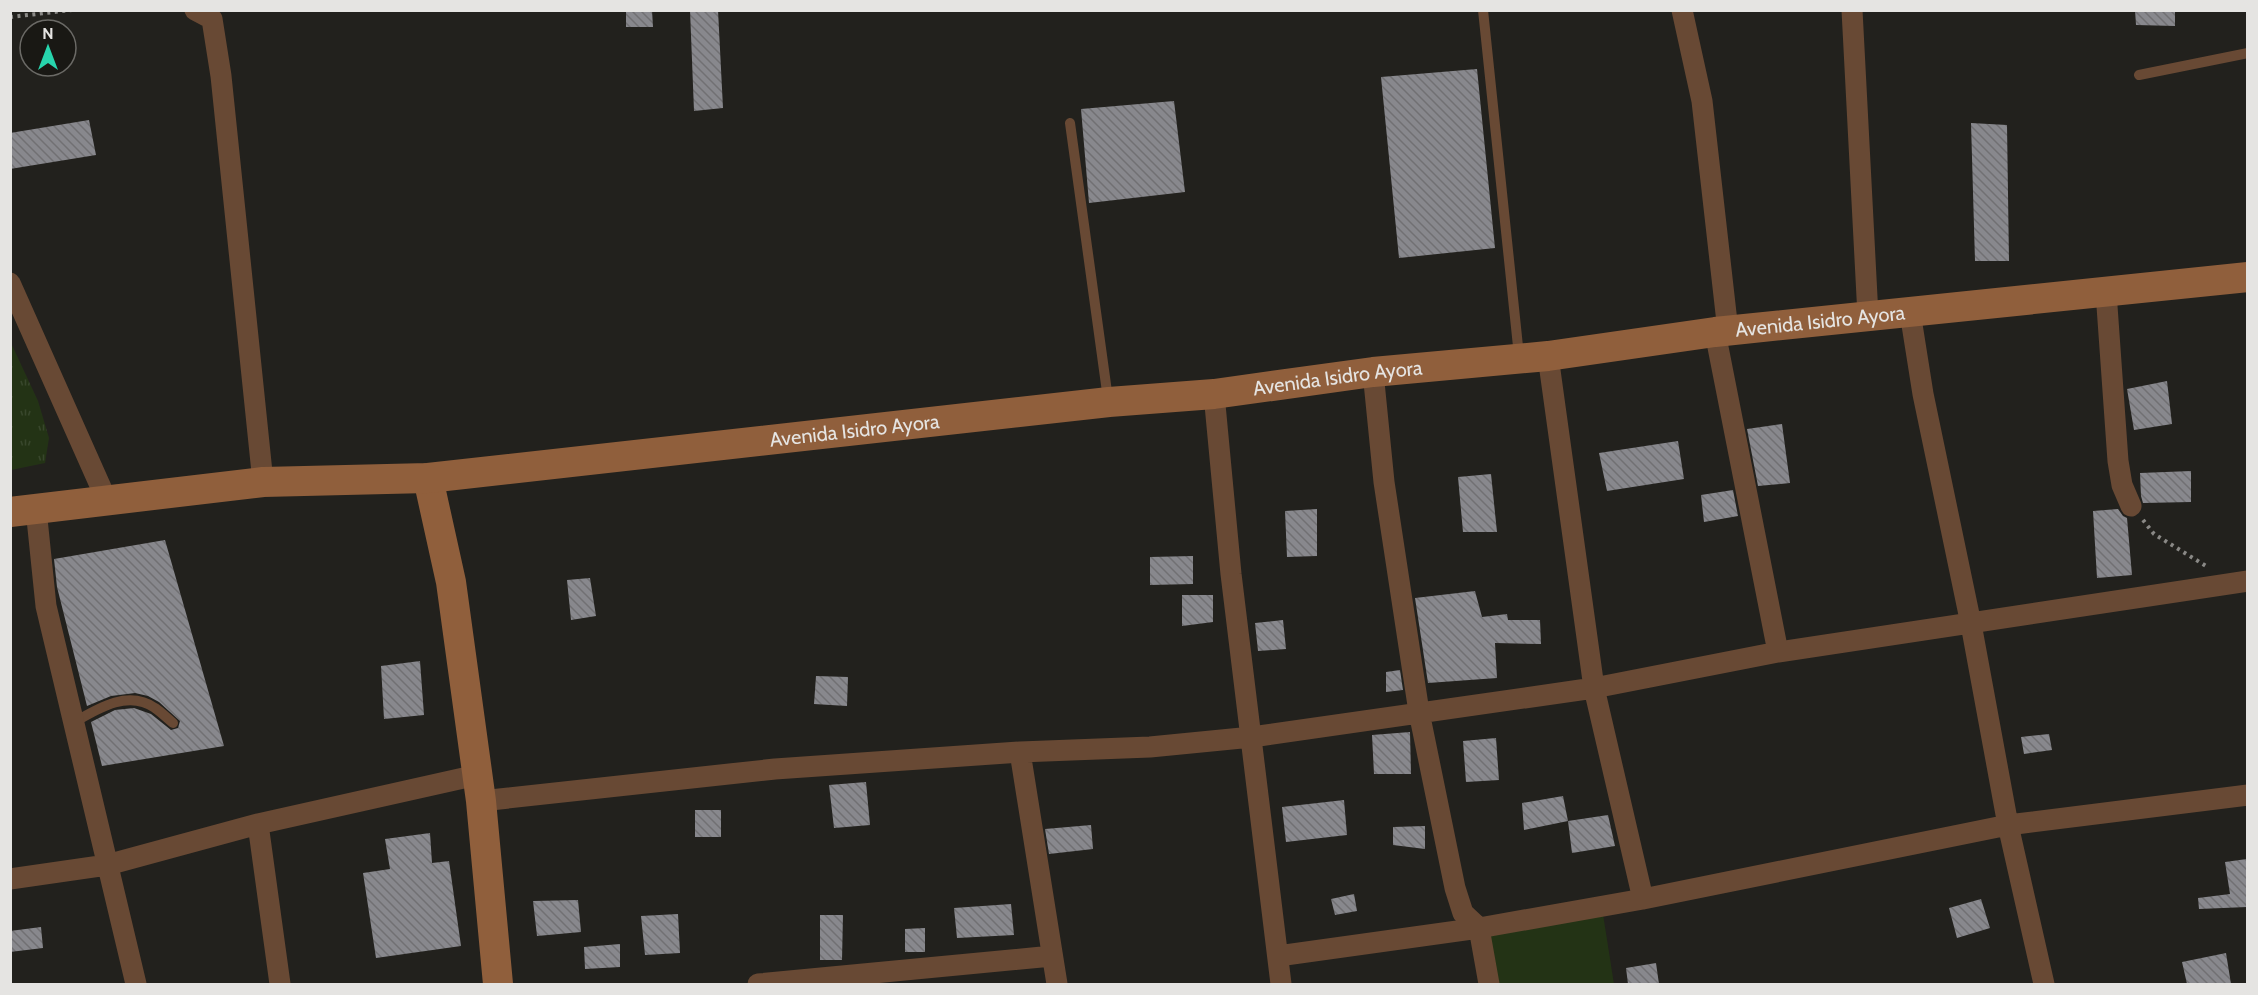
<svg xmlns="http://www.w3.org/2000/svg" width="2258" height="995" viewBox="0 0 2258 995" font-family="Cabin,sans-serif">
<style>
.grass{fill:url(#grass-tufts)}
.park{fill:#233315}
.building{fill:url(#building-back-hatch)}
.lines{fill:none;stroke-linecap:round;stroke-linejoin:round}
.path{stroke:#8a8986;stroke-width:4;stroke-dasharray:3 4.5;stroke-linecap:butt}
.lane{stroke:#684934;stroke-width:10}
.street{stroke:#684934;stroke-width:21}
.secondary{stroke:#905f3c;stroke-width:30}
.labels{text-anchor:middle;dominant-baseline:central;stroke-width:6;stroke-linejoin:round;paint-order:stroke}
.street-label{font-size:20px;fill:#e5e4e2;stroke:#191814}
</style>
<defs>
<pattern id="grass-tufts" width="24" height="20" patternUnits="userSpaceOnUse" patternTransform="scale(1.5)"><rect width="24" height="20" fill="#233315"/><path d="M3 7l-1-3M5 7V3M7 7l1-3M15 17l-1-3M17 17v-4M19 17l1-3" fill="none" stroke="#38472c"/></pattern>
<pattern id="building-back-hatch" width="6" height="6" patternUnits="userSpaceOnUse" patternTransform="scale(1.5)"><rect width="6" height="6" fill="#88888d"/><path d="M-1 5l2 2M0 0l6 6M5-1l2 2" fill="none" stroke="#717073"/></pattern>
</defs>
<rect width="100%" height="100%" fill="#22211d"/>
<path class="grass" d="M11 343 38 401 49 438 45 463 11 470Z"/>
<path class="park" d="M1603 914 1614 984H1496L1489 931Z"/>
<path class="building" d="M626 10H652L653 27H626Z
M690 10H718L723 108 694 111Z
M2135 10H2175V26L2136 25Z
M1477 69 1495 248 1399 258 1381 77Z
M1174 101 1185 192 1089 203 1081 109Z
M89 120 96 155 10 169V133Z
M1971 123 2007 125 2009 261H1975Z
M2167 381 2172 424 2134 430 2127 389Z
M1782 424 1790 483 1758 486 1747 429Z
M1678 441 1684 479 1607 491 1599 453Z
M2191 471V502L2143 503 2141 496 2140 473Z
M1491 474 1497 532H1463L1458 477Z
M1733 490 1738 516 1704 522 1701 495Z
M1317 509V556L1287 557 1285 511Z
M2118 509 2123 516 2127 518 2132 575 2097 578 2093 511Z
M165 540 224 746 102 766 91 722 115 710 134 708 151 714 171 730 178 728 180 721 159 702 148 696 135 693 111 696 87 706 57 587 54 559Z
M1193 556V584L1150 585V557Z
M590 578 596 616 571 620 567 580Z
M1475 591 1482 617 1507 614 1508 620H1540L1541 644 1495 643 1497 678 1428 683 1415 598Z
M1182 595H1213V622L1182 626Z
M1283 620 1286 649 1258 651 1255 623Z
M420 661 424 715 384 719 381 666Z
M1400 670 1403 690 1386 692V672Z
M816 676 848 677 847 706 814 704Z
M1410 732 1411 774H1374L1372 735Z
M2049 734 2052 750 2024 754 2021 737Z
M1496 738 1499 780 1466 782 1463 741Z
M866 782 870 825 834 828 829 785Z
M1563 796 1568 821 1524 830 1522 803Z
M1344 800 1347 835 1286 842 1282 807Z
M695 810H721V837H695Z
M1608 815 1615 846 1572 853 1568 821Z
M1091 825 1093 849 1049 854 1045 829Z
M1425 826V849L1393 845V827Z
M430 833 432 863 449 861 461 946 376 958 363 873 390 869 385 839Z
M2247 859V907L2199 909 2198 898 2230 894 2225 862Z
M1354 894 1357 911 1335 915 1331 899Z
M1981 899 1990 928 1957 938 1949 908Z
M578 900 581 932 537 936 533 901Z
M1011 904 1014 935 957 938 954 908Z
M678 914 680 953 645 955 641 916Z
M820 915H843L842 960H820Z
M41 927 43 948 10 952V931Z
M925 928V952H905V929Z
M620 944V967L585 969 584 947Z
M2226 953 2231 984H2187L2182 962Z
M1656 963 1659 984H1628L1626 968Z"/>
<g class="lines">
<path class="path" d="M10 17 72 10
M2143 520 2154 534 2206 566"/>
<path class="lane" d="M1483 10 1519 356
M2139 75 2248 53
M1070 123 1108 399
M73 723C97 709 128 689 155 708 161 712 167 718 173 723"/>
<path class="street" d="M195 10 212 19 221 76 263 482
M1682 10 1702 101 1728 331
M1852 10 1868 316
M10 283 107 501
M2106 292 2118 461 2122 485 2131 506
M1910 312 1923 394 1971 624 2008 825 2044 984
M1715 332 1778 652
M1548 356 1594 688 1643 899
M1373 372 1384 482 1419 712 1455 888 1463 913 1479 928 1489 984
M1214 394 1231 574 1281 984
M36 509 46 606 136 984
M1020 752 1057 984
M481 801 775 769 1020 752 1150 747 1252 737 1594 688 1778 652 2248 581
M258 824 280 984
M10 879 107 865 258 824 477 775
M1278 956 1479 928 1643 899 2008 825 2248 795
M758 984 1052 956"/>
<g class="secondary">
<path d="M428 478 451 582 481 801 498 984"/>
<path id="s1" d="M10 512 263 482 428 478 1109 402 1214 394 1373 372 1548 356 1715 332 2248 277"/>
</g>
</g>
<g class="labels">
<g class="street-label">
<text stroke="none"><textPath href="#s1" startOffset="1821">Avenida Isidro Ayora</textPath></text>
<text stroke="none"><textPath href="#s1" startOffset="1335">Avenida Isidro Ayora</textPath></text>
<text stroke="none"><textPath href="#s1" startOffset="849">Avenida Isidro Ayora</textPath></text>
</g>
</g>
<rect width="2258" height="995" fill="none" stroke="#e5e4e2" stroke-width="24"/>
<g transform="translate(48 48)"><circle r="28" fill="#191814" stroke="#6b6a66" stroke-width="1.5"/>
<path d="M0-4.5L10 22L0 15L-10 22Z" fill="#27d5ad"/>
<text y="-9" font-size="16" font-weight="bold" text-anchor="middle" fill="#e5e4e2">N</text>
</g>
</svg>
